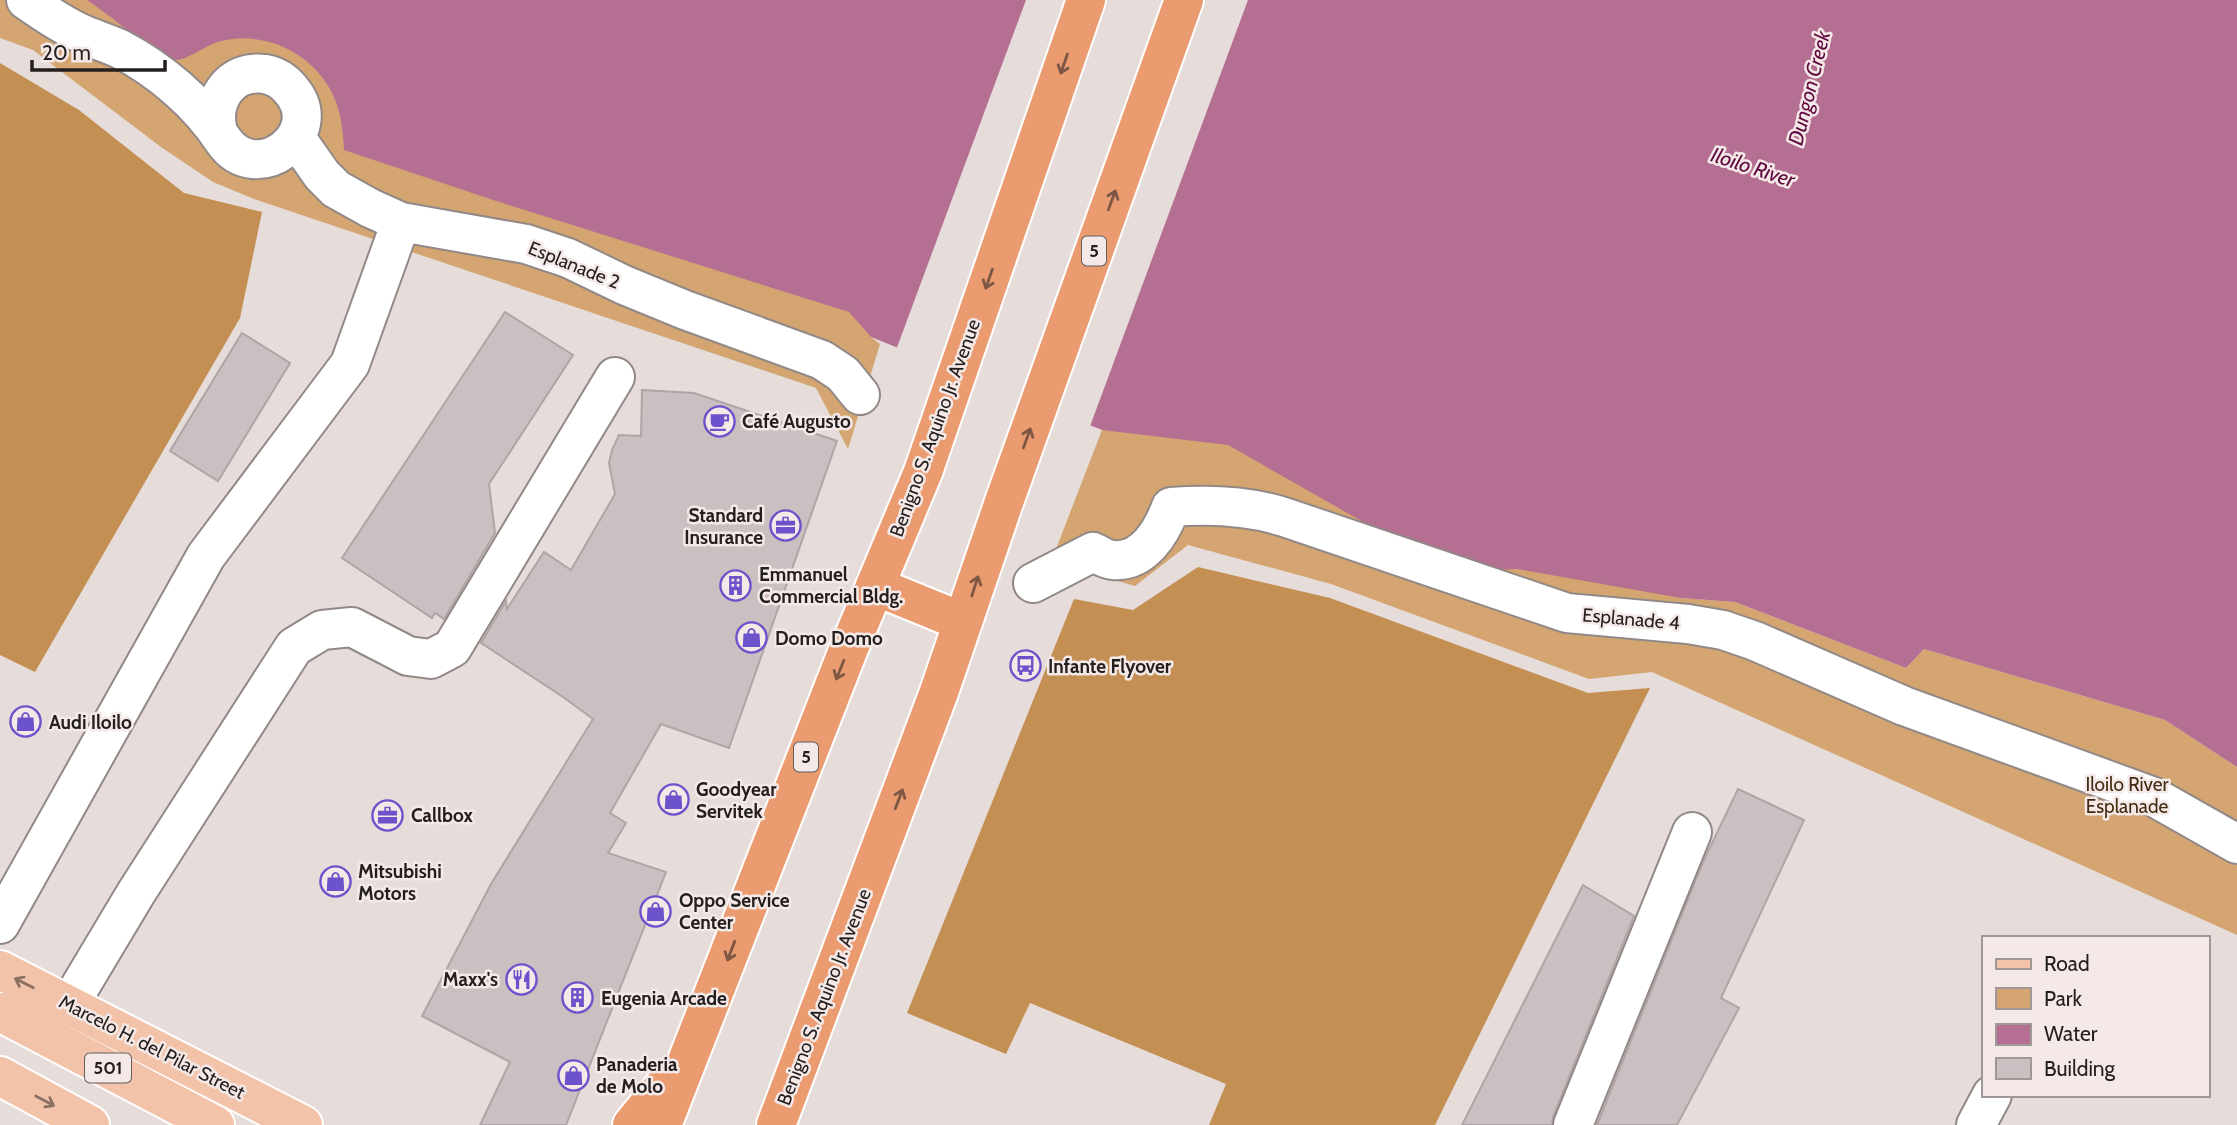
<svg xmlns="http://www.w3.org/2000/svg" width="2237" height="1125" viewBox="0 0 2237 1125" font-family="Cabin,sans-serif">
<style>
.green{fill:#d4a571}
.forest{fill:#c48f53}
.water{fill:#b56f93}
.pier{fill:#e6dcda}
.building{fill:#cac0c1;stroke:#afa5a6;stroke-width:2}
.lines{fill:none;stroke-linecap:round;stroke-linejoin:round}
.minor-casing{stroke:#928987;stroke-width:42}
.major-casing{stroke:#fff;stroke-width:42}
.highway-casing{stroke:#fff;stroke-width:42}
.minor{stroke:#fff;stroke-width:38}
.major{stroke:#f3c3a9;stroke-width:38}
.highway{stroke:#eb9b70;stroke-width:38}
.oneway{stroke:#7d5743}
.oneway2{stroke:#8b7164}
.labels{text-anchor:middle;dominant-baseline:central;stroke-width:5;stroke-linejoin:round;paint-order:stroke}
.shield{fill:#f4e9e7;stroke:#625c5a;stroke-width:2}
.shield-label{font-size:18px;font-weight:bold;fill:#231f1e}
.street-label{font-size:19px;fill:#231f1e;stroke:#f4e9e7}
.poi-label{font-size:19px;font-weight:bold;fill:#231f1e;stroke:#f4e9e7;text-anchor:start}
.park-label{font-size:19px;fill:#422c11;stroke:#f4e9e7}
.water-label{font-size:21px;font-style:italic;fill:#610941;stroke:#f4e9e7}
</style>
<rect width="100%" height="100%" fill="#e6dcda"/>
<path class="green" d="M0 0H261L834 263 871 337 880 344 848 449 816 388 254 199 213 182 161 147 33 50 0 38Z
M1130 399 1682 598 1735 602 1906 668 1924 649 2165 720 2237 767V935L1652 672 1589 679 1331 584 1188 545 1135 586 1051 562 1102 430H1114Z"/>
<path class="forest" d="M0 63 79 110 184 193 262 212 240 318 35 672 0 655Z
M1198 567 1330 598 1588 693 1650 688 1435 1125H1209L1226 1084 1030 1003 1006 1054 907 1013 1074 599 1133 610Z"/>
<path class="water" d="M87 0H2237V767L2165 720 1924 649 1906 668 1735 602 1681 598 1517 569 1475 571 1393 539 1228 445 1102 430 871 337 849 312 493 200 344 150C343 130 341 111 332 93 312 52 262 29 218 42 199 48 185 65 163 59 153 56 143 42 134 36 119 23 103 11 87 0Z"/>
<path class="pier" d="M1026 0H1248L1089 429 896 350Z"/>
<path class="building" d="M505 312 573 355 489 484 495 533 444 619 435 613 432 618 342 558Z
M242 333 290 363 218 481 170 451Z
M642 390 694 393 837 441 729 748 661 724 610 813 626 823 608 853 666 872 566 1125H480L510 1062 422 1016 491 884 593 719 563 697 481 643 506 601 507 609 544 552 571 570 615 494 609 463 612 450 619 435 641 436Z
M1738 789 1804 820 1721 998 1739 1008 1677 1125H1597L1703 862Z
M1583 885 1634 916 1553 1117 1552 1125H1462Z"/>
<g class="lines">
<defs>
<path id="minor" d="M26 0C43 12 61 24 80 33 93 39 107 43 120 49 160 70 198 102 223 140 256 189 329 134 291 90 284 81 276 76 265 74 229 69 210 101 218 132
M296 138 322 175 336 189 370 208 401 222 526 244 568 258 624 285 685 310 822 360 843 374 860 395
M1033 583 1093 552C1099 555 1107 560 1113 560 1144 563 1162 531 1171 507 1209 504 1247 505 1284 517L1567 613 1688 624 1723 630 1755 641 1904 706 2154 797 2237 844
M0 924 206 556 350 364 401 222
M69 1005 136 893 294 647 322 630 352 627 408 656 431 659 452 648 615 377
M1573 1125 1692 832
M1976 1125 1992 1095"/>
<path id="major" d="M0 970 303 1125
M0 1012 215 1125
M0 1076 90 1125"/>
<path id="highway" d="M875 586 963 622
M632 1125 669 1080
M662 1125 847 653 923 472 1086 0
M776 1125 939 692 1004 502 1184 0"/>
</defs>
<use href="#minor" class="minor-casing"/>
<use href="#major" class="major-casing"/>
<use href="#highway" class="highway-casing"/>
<use href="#minor" class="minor"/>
<use href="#major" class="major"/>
<use href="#highway" class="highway"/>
</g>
<defs><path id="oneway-shaft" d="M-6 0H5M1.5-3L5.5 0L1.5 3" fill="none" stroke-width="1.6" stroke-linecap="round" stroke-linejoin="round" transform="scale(1.75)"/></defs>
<g class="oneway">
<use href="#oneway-shaft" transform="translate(1064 64) rotate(109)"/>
<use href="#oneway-shaft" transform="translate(1112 200) rotate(-70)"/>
<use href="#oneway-shaft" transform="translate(989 279) rotate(109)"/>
<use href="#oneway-shaft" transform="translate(1027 438) rotate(-70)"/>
<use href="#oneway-shaft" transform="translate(975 586) rotate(-72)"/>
<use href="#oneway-shaft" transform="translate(840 670) rotate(112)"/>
<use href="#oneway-shaft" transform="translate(899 799) rotate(-69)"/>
<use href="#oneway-shaft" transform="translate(731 951) rotate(111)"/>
</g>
<g class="oneway2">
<use href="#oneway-shaft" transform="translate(24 983) rotate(-153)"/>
<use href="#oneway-shaft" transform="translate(45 1101) rotate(28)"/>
</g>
<defs>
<symbol id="cafe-ring" viewBox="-11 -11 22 22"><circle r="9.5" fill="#f4e9e7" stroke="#6c52cb" stroke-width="1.5"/><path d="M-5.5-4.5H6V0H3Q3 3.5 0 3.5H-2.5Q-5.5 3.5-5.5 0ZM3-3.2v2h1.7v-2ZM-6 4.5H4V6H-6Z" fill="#6c52cb"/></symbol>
<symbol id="office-ring" viewBox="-11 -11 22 22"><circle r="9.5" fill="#f4e9e7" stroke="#6c52cb" stroke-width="1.5"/><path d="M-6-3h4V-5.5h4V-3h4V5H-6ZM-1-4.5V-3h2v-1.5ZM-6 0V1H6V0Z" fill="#6c52cb"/></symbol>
<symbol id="building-ring" viewBox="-11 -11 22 22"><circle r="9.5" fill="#f4e9e7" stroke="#6c52cb" stroke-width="1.5"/><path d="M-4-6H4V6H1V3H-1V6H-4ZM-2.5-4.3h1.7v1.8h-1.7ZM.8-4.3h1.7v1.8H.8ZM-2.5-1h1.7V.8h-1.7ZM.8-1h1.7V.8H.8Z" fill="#6c52cb"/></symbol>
<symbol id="shop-ring" viewBox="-11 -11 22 22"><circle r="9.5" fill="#f4e9e7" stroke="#6c52cb" stroke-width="1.5"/><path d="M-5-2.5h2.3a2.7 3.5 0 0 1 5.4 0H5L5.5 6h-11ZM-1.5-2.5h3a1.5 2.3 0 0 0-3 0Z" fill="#6c52cb"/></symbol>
<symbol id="bus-ring" viewBox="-11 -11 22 22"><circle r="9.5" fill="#f4e9e7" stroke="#6c52cb" stroke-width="1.5"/><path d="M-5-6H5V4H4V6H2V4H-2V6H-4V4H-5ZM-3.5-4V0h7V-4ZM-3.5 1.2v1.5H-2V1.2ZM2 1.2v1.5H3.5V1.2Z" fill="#6c52cb"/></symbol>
<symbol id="restaurant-ring" viewBox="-11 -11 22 22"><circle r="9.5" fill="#f4e9e7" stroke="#6c52cb" stroke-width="1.5"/><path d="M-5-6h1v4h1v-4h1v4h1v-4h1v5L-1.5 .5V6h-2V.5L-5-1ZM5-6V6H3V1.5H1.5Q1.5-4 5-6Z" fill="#6c52cb"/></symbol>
</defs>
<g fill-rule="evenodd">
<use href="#cafe-ring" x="702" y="404" width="35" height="35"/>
<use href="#office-ring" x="768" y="508" width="35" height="35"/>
<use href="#building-ring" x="718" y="568" width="35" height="35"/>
<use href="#shop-ring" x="734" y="620" width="35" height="35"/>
<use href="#bus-ring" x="1008" y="648" width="35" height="35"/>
<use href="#shop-ring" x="8" y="704" width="35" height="35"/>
<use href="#shop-ring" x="656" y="782" width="35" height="35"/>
<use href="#office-ring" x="370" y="798" width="35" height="35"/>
<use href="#shop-ring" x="318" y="864" width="35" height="35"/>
<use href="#shop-ring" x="638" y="894" width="35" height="35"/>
<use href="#restaurant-ring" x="504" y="962" width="35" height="35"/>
<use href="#building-ring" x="560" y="980" width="35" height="35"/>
<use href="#shop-ring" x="556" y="1058" width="35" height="35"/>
</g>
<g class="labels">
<g class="shield">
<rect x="1082" y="236.5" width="24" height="29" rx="5"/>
<rect x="794" y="742.5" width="24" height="29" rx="5"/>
<rect x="85" y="1053.5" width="46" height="29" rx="5"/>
</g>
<g class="shield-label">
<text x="1094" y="251">5</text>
<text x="806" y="757">5</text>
<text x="108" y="1068">501</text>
</g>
<g class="street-label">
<text transform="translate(574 265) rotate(22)">Esplanade 2</text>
<text transform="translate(935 428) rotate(-70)">Benigno S. Aquino Jr. Avenue</text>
<text transform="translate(1631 619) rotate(5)">Esplanade 4</text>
<text transform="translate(824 997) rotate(-69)">Benigno S. Aquino Jr. Avenue</text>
<text transform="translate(152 1047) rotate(27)">Marcelo H. del Pilar Street</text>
</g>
<g class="poi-label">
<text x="742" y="421">Café Augusto</text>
<text x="763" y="515" text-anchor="end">Standard<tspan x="763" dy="22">Insurance</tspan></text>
<text x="759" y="574">Emmanuel<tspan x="759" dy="22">Commercial Bldg.</tspan></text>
<text x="775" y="638">Domo Domo</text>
<text x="1048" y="666">Infante Flyover</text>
<text x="49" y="722">Audi Iloilo</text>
<text x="696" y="789">Goodyear<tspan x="696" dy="22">Servitek</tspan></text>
<text x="411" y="815">Callbox</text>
<text x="358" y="871">Mitsubishi<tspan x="358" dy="22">Motors</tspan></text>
<text x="679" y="900">Oppo Service<tspan x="679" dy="22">Center</tspan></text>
<text x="498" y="979" text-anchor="end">Maxx's</text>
<text x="601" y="998">Eugenia Arcade</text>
<text x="596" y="1064">Panaderia<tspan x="596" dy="22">de Molo</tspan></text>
</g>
<g class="park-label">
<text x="2127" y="784">Iloilo River<tspan x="2127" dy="22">Esplanade</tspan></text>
</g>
<g class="water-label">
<text transform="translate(1809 88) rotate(-76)">Dungon Creek</text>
<text transform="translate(1753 167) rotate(18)">Iloilo River</text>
</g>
</g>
<rect x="1982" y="936" width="228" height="161" fill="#f4e9e7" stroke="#a09897" stroke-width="2"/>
<rect x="1996" y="959" width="35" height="10" fill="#f3c3a9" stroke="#a09897" stroke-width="2"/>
<text x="2044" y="971" font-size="21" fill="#231f1e">Road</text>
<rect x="1996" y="988" width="35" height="21" fill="#d4a571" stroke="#a09897" stroke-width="2"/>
<text x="2044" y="1006" font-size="21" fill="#231f1e">Park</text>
<rect x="1996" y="1024" width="35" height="21" fill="#b56f93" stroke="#a09897" stroke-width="2"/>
<text x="2044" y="1041" font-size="21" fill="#231f1e">Water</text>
<rect x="1996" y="1058" width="35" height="21" fill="#cac0c1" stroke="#a09897" stroke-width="2"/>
<text x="2044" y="1076" font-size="21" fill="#231f1e">Building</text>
<path d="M32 60v10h133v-10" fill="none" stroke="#231f1e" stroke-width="3.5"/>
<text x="42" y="60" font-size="21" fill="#231f1e" stroke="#f4e9e7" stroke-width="5" paint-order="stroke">20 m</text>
</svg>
